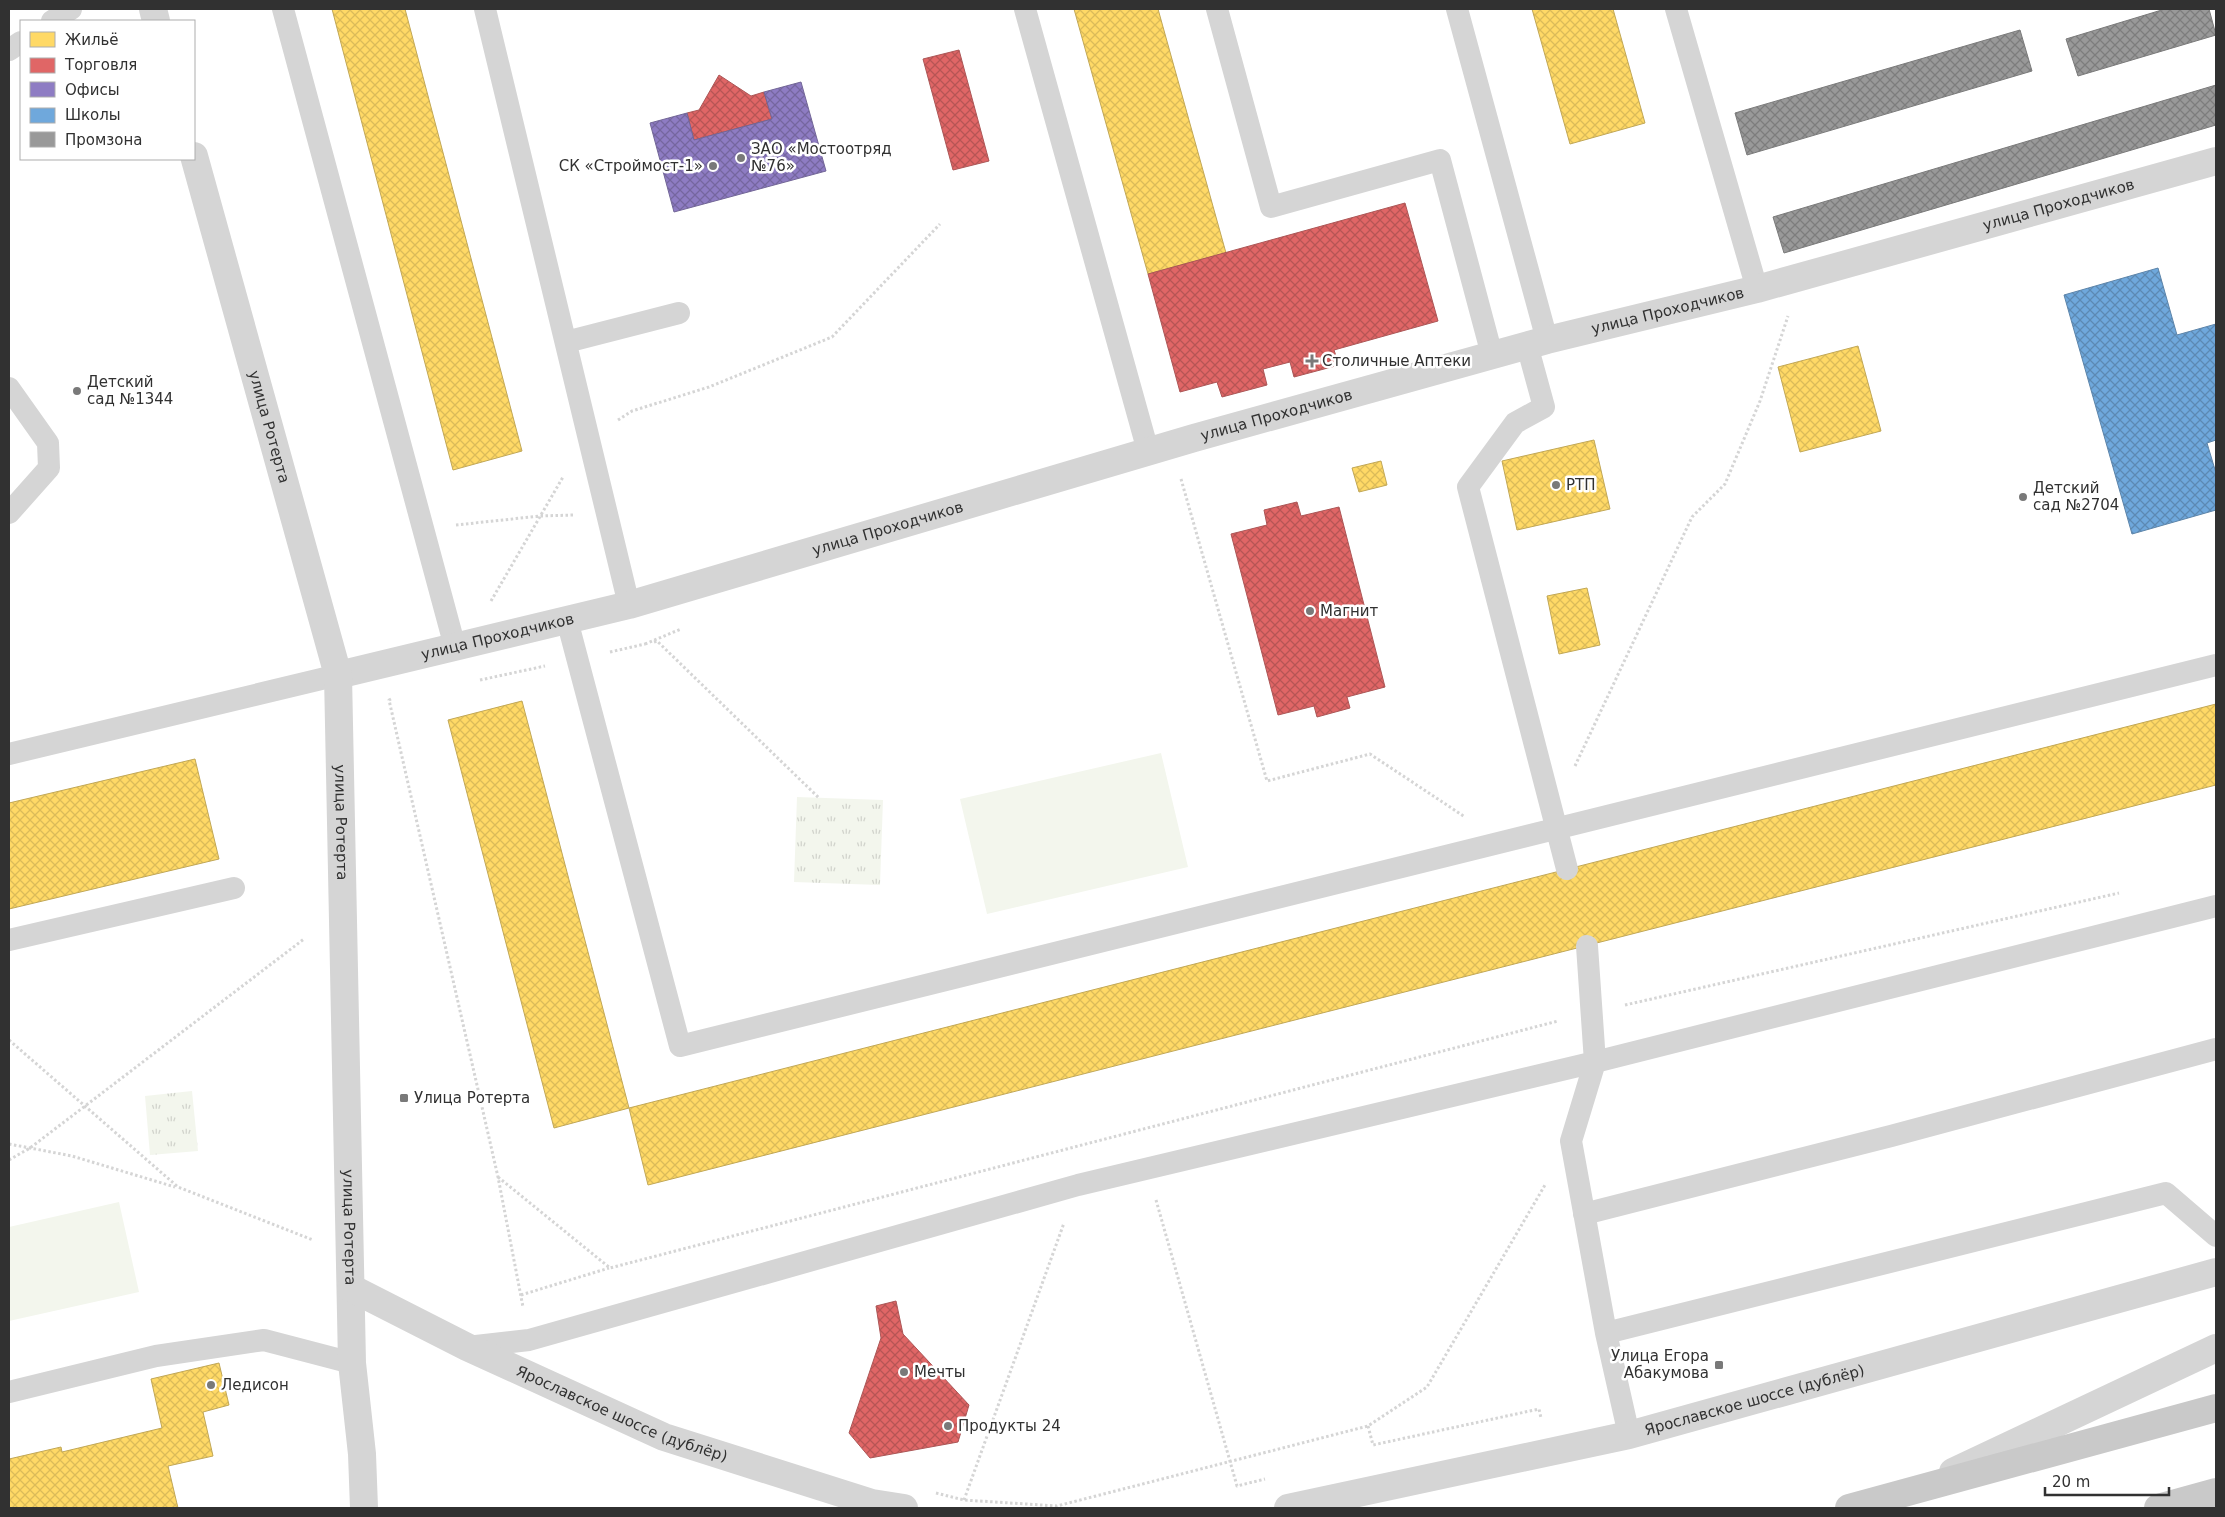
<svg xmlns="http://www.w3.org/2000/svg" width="2225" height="1517" viewBox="0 0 2225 1517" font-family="'DejaVu Sans',sans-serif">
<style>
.park{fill:url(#park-tufts)}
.pitch{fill:#f3f6ed}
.homes{fill:url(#homes-cross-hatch);stroke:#c1a756}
.shops{fill:url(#shops-cross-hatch);stroke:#ac5656}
.offices{fill:url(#offices-cross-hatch);stroke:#726697}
.schools{fill:url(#schools-cross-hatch);stroke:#5c84a9}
.industry{fill:url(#industry-cross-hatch);stroke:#7a7a7a}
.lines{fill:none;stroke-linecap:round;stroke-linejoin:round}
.path{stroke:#d5d5d5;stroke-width:3;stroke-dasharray:2.5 2.5;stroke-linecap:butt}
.service{stroke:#d5d5d5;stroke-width:22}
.minor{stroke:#d5d5d5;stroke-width:28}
.tertiary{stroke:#d5d5d5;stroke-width:28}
.primary{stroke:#c9c9c9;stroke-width:28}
.poi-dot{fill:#797979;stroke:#fff;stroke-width:2}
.labels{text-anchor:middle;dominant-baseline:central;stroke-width:5;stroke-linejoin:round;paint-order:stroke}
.poi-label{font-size:15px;fill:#313131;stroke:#fff;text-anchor:start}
.street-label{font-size:15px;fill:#313131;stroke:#fff}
</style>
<defs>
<pattern id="park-tufts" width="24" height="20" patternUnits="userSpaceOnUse" patternTransform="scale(1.25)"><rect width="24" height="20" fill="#f3f6ed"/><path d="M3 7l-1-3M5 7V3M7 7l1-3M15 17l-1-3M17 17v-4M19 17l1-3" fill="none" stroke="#d1d3cc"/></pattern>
<pattern id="homes-cross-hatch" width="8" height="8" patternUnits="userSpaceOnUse" patternTransform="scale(1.25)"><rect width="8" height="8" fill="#ffd966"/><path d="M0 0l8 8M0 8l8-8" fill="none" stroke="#dbbb59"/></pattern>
<pattern id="shops-cross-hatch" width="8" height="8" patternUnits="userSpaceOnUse" patternTransform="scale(1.25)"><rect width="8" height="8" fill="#e06666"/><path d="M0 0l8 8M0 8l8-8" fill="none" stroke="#b65555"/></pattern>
<pattern id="offices-cross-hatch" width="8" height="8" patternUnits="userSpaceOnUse" patternTransform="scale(1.25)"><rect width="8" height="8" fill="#8e7cc3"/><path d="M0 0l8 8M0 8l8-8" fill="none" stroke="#75669f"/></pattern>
<pattern id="schools-cross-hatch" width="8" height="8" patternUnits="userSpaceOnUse" patternTransform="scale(1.25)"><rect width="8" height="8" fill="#6fa8dc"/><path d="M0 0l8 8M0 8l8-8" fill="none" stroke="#5c89b3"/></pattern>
<pattern id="industry-cross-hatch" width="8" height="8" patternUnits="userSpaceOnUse" patternTransform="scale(1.25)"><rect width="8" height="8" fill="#999"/><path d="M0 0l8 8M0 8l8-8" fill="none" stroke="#7d7d7d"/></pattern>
</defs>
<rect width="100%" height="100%" fill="#fff"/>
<path class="park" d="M797 797 883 800 880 885 794 882Z
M192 1091 198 1151 150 1155 145 1096Z"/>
<path class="pitch" d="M1161 753 1188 867 987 914 960 799Z
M119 1202 139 1292 9 1321V1227Z"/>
<path class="homes" d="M332 9H405L522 451 453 470Z
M1074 9H1158L1226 253 1148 274Z
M1532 9H1613L1645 123 1570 144Z
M1858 346 1881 431 1800 452 1778 367Z
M1594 440 1610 509 1517 530 1502 461Z
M1381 461 1387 485 1359 492 1352 468Z
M1587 588 1600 645 1559 654 1547 596Z
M522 701 629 1108 554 1128 448 720Z
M2216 704V785L648 1185 629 1108Z
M195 759 219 859 9 909V803Z
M219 1363 229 1405 203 1412 213 1456 168 1466 178 1508H9V1459L61 1447 62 1452 162 1428 151 1379Z"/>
<path class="shops" d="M959 50 989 161 953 170 923 59Z
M719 75 751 96 764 92 772 119 694 140 687 113 699 110Z
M1405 203 1438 321 1334 350 1339 365 1294 377 1290 362 1263 369 1267 385 1222 397 1217 382 1180 392 1148 274Z
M1297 502 1301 516 1339 507 1385 687 1347 697 1350 708 1317 717 1314 706 1278 715 1231 534 1267 525 1264 510Z
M896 1301 903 1334 969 1405 958 1442 870 1458 849 1433 881 1338 876 1306Z"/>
<path class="offices" d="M801 82 826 171 674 212 650 123 687 113 694 140 772 119 764 92Z"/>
<path class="schools" d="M2158 268 2177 335 2216 324V440L2207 443 2216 473V510L2132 534 2064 295Z"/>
<path class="industry" d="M2165 9H2209L2216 35 2078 76 2066 39Z
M2020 30 2032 71 1747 155 1735 113Z
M2216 85V125L1784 253 1773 217Z"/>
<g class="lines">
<path class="path" d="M618 420 632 411 709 387 832 337 940 224
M1181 479 1267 781 1370 754 1465 817
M456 525 540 516 574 515
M491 601 563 477
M654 642 657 641 819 798
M645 644 681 629
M610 652 645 644
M480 680 545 666
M391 699 389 700 498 1177 523 1307
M1575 766 1692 517 1725 484 1760 401 1788 316
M1625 1005 2119 893
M9 1040 178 1187 313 1240
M9 1144 72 1156 175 1187
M9 1160 30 1148 304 939
M498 1177 610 1268 1558 1021
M1156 1200 1237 1486 1265 1479
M521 1295 609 1268
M1368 1426 1373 1445 1539 1409 1541 1418
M936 1493 964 1500 1057 1506 1368 1426 1427 1387 1545 1185
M964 1500 1064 1223"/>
<path class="service" d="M283 9 455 647
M485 9 629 605
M1025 9 1148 451
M1217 9 1271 207 1440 160 1492 355
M1457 9 1547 340
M1676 9 1757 289
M52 21 71 9
M9 50 21 42
M566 342 679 313
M1527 345 1544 407 1515 423 1468 487 1567 869
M9 388 48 443 49 468 9 513
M567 620 680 1046 2216 665
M9 754 338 675
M9 940 234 888
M1587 946 1595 1062 1571 1141 1606 1333 1629 1435
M1584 1214 1891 1136 2216 1049
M1606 1333 2166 1193 2216 1236
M467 1347 529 1340 1078 1185 1595 1062 2216 906
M9 1392 156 1356 264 1340 352 1363"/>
<path class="minor" id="s1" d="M338 675 629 605 1194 438 1547 340 1757 289 2216 161"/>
<g class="tertiary">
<path d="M153 9 156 21"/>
<path id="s2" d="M194 156 338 675 352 1363 362 1454 364 1508"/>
<path id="s3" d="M351 1288 467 1347 664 1437 872 1503 904 1508"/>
<path d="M1953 1472 2216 1348"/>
<path id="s4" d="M1288 1508 1629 1435 2216 1272"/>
</g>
<path class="primary" d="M1849 1508 2216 1408
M2158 1508 2216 1492"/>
</g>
<g class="poi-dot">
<circle cx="741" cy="158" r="5"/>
<circle cx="713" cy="166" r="5"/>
<path d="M1309.5 353.5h5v5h5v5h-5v5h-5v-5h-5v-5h5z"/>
<circle cx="77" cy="391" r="5"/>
<circle cx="1556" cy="485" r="5"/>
<circle cx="2023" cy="497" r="5"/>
<circle cx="1310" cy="611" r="5"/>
<rect x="399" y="1093" width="10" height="10" rx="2.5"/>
<rect x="1714" y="1360" width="10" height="10" rx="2.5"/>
<circle cx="904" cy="1372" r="5"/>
<circle cx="211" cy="1385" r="5"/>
<circle cx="948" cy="1426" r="5"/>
</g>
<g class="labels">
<g class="poi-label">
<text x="751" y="149">ЗАО «Мостоотряд<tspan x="751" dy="17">№76»</tspan></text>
<text x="703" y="166" text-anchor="end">СК «Строймост-1»</text>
<text x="1322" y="361">Столичные Аптеки</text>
<text x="87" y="382">Детский<tspan x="87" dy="17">сад №1344</tspan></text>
<text x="1566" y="485">РТП</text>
<text x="2033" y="488">Детский<tspan x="2033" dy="17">сад №2704</tspan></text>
<text x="1320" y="611">Магнит</text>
<text x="414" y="1098">Улица Ротерта</text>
<text x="1709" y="1356" text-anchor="end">Улица Егора<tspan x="1709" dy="17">Абакумова</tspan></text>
<text x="914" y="1372">Мечты</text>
<text x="221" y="1385">Ледисон</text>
<text x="958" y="1426">Продукты 24</text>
</g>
<g class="street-label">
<text stroke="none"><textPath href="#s1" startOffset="1784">улица Проходчиков</textPath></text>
<text stroke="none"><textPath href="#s1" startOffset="1379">улица Проходчиков</textPath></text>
<text stroke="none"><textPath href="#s1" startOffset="974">улица Проходчиков</textPath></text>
<text stroke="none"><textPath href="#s2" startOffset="281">улица Ротерта</textPath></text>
<text stroke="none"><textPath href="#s1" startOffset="569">улица Проходчиков</textPath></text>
<text stroke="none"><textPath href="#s1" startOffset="164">улица Проходчиков</textPath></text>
<text stroke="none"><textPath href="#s2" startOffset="686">улица Ротерта</textPath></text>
<text stroke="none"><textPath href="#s2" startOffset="1091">улица Ротерта</textPath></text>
<text stroke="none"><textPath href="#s4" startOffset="479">Ярославское шоссе (дублёр)</textPath></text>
<text stroke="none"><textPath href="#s3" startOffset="299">Ярославское шоссе (дублёр)</textPath></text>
</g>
</g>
<rect width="2225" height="1517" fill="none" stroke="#313131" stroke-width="20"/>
<rect x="20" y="20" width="175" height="140" fill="#ffffff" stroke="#adadad"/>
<rect x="30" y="32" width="25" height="15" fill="#ffd966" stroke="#adadad"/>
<text x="65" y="45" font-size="15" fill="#313131">Жильё</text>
<rect x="30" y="58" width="25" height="15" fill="#e06666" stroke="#adadad"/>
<text x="65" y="70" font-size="15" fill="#313131">Торговля</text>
<rect x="30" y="82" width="25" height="15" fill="#8e7cc3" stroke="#adadad"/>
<text x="65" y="95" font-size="15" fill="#313131">Офисы</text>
<rect x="30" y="108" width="25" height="15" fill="#6fa8dc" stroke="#adadad"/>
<text x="65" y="120" font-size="15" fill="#313131">Школы</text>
<rect x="30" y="132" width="25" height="15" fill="#999999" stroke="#adadad"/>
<text x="65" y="145" font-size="15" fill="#313131">Промзона</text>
<path d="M2045 1487v8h124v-8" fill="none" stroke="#313131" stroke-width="2.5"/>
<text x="2052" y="1487" font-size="15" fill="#313131" stroke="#ffffff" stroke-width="4" paint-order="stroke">20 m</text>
</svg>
